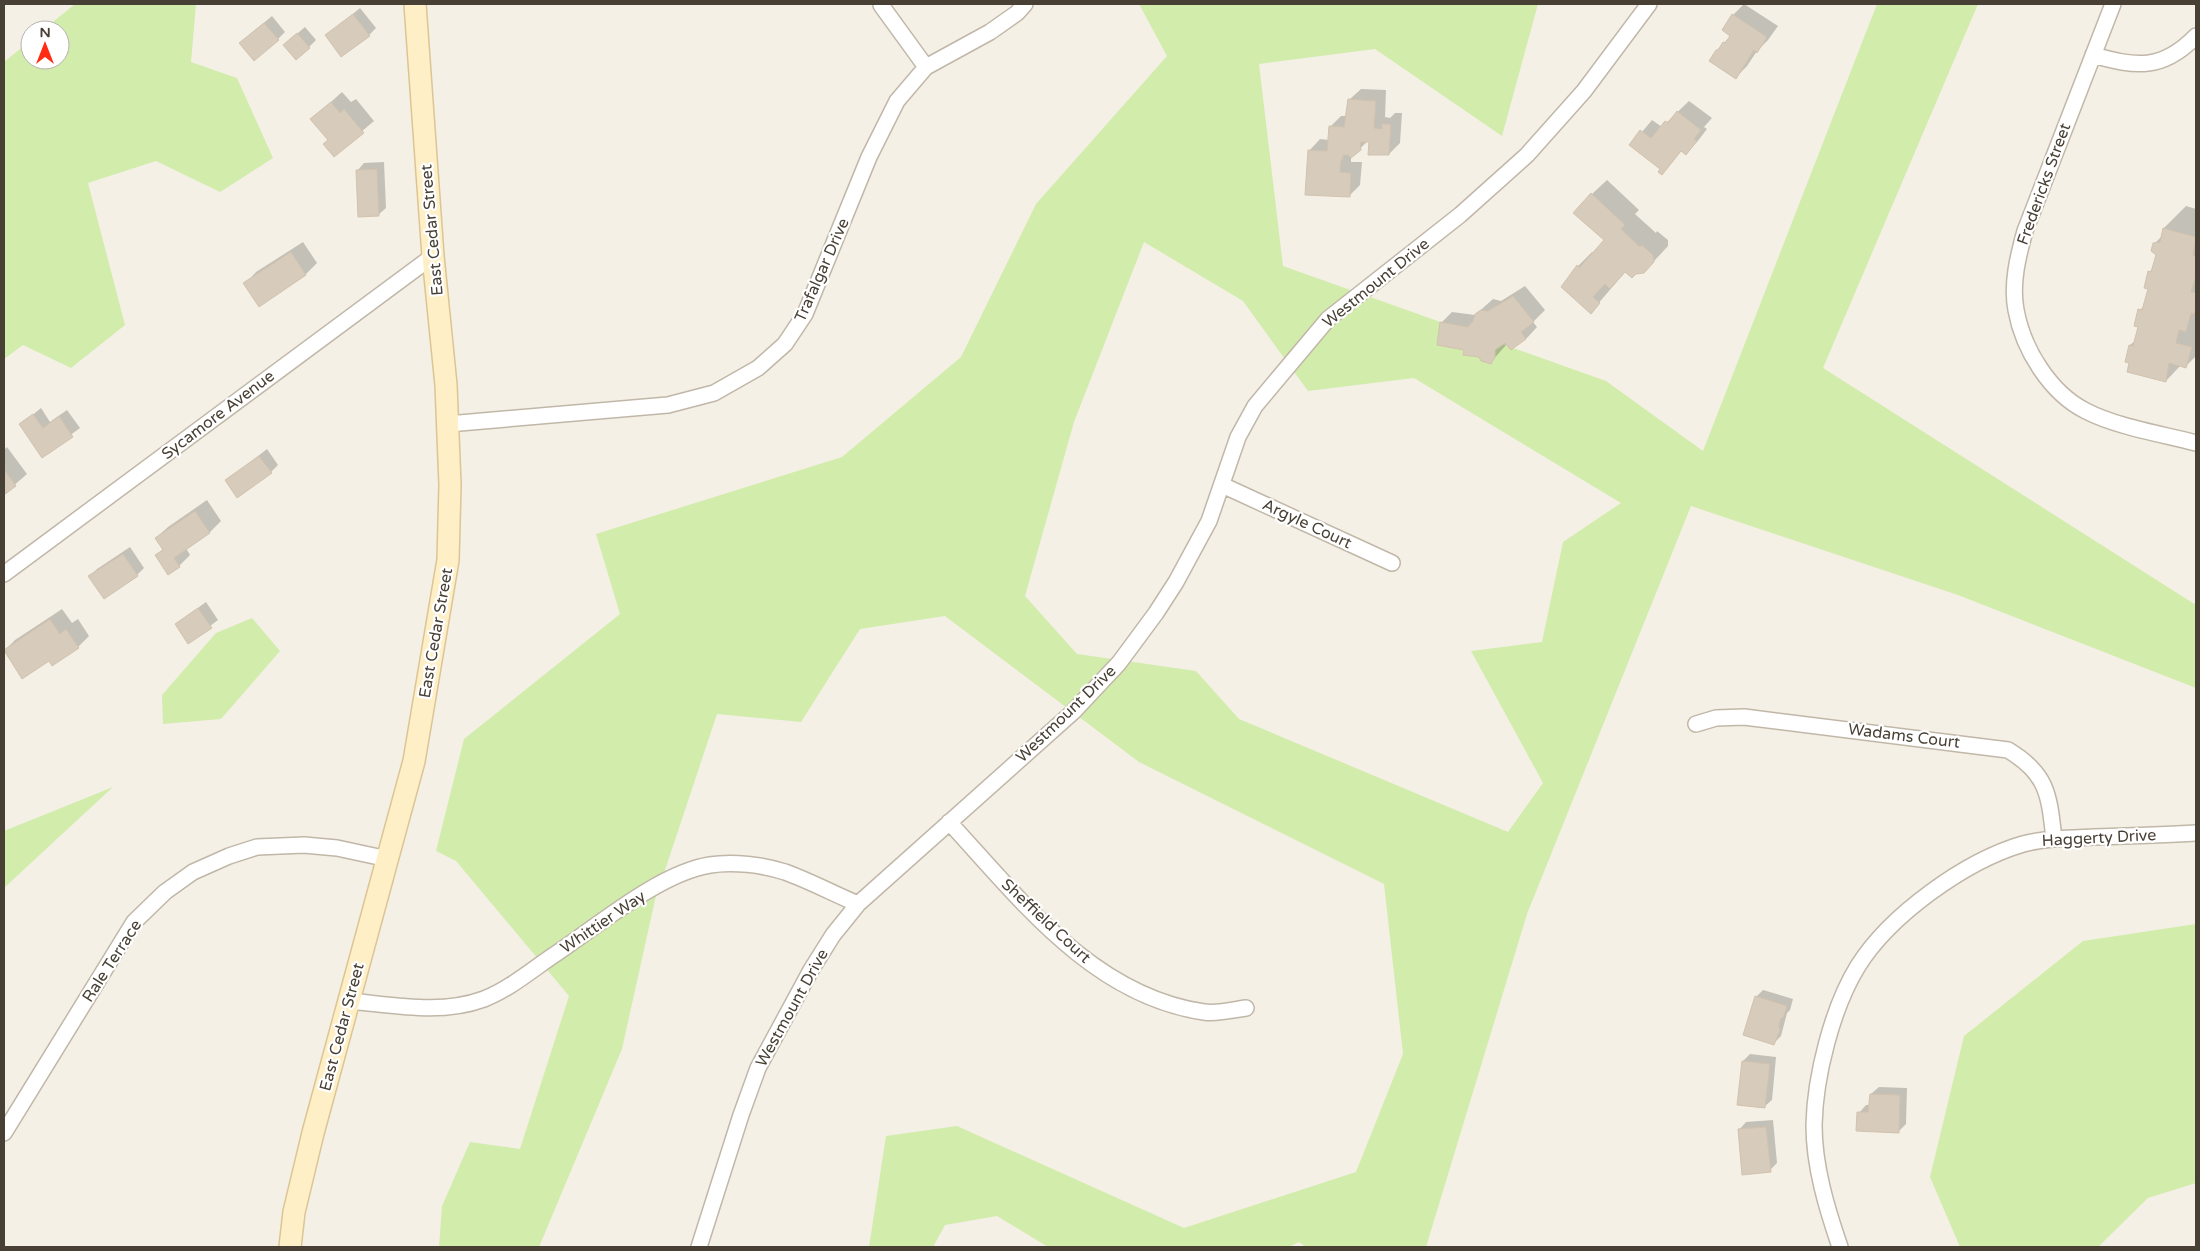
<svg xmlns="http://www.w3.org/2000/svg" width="2200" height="1251" viewBox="0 0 2200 1251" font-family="'Varela Round',sans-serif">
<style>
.green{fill:#d2ecac;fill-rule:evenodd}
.shadow{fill:#0003}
.building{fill:#d7cbbb;stroke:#d2c2ad}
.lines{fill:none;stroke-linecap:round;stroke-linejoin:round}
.minor-casing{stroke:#c1b7a8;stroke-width:18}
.secondary-casing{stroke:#dbc594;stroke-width:24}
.minor{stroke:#fff;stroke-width:15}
.secondary{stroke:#ffefc6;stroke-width:21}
.labels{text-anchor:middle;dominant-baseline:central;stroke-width:4.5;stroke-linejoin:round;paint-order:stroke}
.street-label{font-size:16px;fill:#484035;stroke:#fff}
</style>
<rect width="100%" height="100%" fill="#f4f0e6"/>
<path class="green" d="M75 4H196L191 62 237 78 273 158 220 192 156 161 88 183 125 325 71 368 23 345 4 359V62L30 41V60H60V30H43Z
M1139 4H1538L1502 136 1375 49 1259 64 1283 266 1606 381 1703 451 1877 4H1978L1823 368 2196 605V688L1958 595 1691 506 1527 914 1426 1247H1306L1299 1242 1289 1247H1048L997 1216 945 1225 933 1247H869L886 1136 957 1126 1184 1228 1356 1172 1403 1054 1384 884 1139 762 945 616 860 629 801 722 717 714 655 900 622 1049 539 1247H439L442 1206 470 1142 520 1149 569 996 456 861 436 851 464 739 620 614 596 534 842 457 961 357 1036 204 1167 56ZM1144 242 1243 301 1308 391 1414 378 1621 503 1563 542 1542 642 1471 651 1543 783 1508 832 1239 719 1196 671 1077 654 1025 596 1074 422Z
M252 618 280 651 221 719 163 724 162 695 216 633Z
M113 787 4 888V831Z
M2196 924V1183L2148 1198 2098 1247H1960L1930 1177 1964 1036 2083 941Z"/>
<path class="shadow" d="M1744 4 1778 26 1768 40 1757 51 1747 66 1736 77 1717 50 1731 36 1733 15Z
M360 8 376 28 369 35 326 36Z
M272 16 285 32 278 39 248 36Z
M305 27 316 40 309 47 292 38Z
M1361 89 1386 90 1385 117 1390 118 1395 113H1402L1400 143 1389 154 1370 139 1351 157V162H1362L1360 185 1349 196 1309 151 1320 139 1329 140 1330 127 1341 116H1347L1349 100Z
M342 92 351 102 356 99 374 121 334 155 329 139 312 119Z
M1689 101 1712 118 1704 127 1707 129 1697 142 1685 153 1682 150 1662 173V169L1631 145 1652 120 1662 127Z
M384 162 386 208 378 215 357 171 364 163Z
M1607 180 1639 210 1635 214 1656 233 1657 231 1668 240V246L1644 272 1626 271 1591 312 1578 266 1592 252 1594 253 1606 240 1592 194Z
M2186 206 2196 209V356L2186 366 2181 365 2166 381 2131 362 2130 345 2136 340 2140 327V310L2146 304 2150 288 2149 272 2154 268 2157 255 2155 243 2162 236 2164 228Z
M303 242 317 263 306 274 259 305 245 284 256 272Z
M1525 286 1545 310 1533 322 1537 327 1526 339 1507 344 1491 362 1466 349 1441 323 1452 312 1475 315 1493 299 1501 301Z
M41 408 50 422 67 410 80 428 42 456 20 425Z
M7 447 27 474 4 494V450Z
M267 449 278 465 271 472 226 481Z
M207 500 221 521 210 532 186 548 190 555 179 566 156 556 164 548 156 538 168 527Z
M130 547 144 568 137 575 90 576 97 569Z
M206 602 218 620 189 642 176 624Z
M62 609 72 623 78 619 89 636 78 647 49 660 22 678 4 651 15 640Z
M1763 990 1793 999 1790 1010 1787 1013 1781 1036 1774 1043 1756 997Z
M1750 1054 1776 1057 1772 1100 1764 1107 1743 1061Z
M1879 1087 1907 1088 1906 1124 1898 1132 1859 1113 1866 1105H1870L1871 1094Z
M1773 1120 1777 1163 1770 1170 1739 1130 1746 1122Z"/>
<path class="building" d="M353 14 370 36 341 57 325 35Z
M1732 14 1767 37 1757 53 1754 50 1736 79 1709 61 1716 50H1718L1723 42 1725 43 1730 36 1722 30Z
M264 23 279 40 254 61 239 43Z
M297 33 310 48 296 60 283 45Z
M1348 99 1376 101 1374 128 1382 129V124H1391L1389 155H1368L1369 142H1360L1361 150 1351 158 1348 155H1343V159L1341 160 1340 172 1351 173 1350 197 1305 195 1308 150 1327 151 1329 126 1344 127Z
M331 102 340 113 344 109 364 133 334 157 323 144 328 140 310 119Z
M1677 111 1701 130 1694 139 1697 141 1686 155 1681 151 1662 175 1658 172 1660 169 1629 145 1640 130 1651 138 1665 121 1668 123Z
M377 169 379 216 358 217 356 170Z
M1591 193 1625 225 1621 229 1640 247 1642 245 1653 255 1654 262 1644 273 1636 274 1632 278 1625 272 1610 289 1605 284 1593 297 1600 303 1591 314 1561 287 1577 265 1579 268 1604 240 1573 213Z
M2163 228 2196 237 2193 255 2196 256V276L2191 292 2196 293V308L2194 314 2191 313 2186 332 2179 330 2176 343 2192 347 2186 368 2169 363 2166 382 2127 372 2129 363 2125 362 2129 345 2133 346 2138 327 2134 326 2138 309 2142 310 2148 289 2144 288 2148 271 2151 272 2156 255 2151 251 2153 243 2160 242Z
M291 252 306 275 259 307 243 283Z
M1513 296 1534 322 1521 332 1526 339 1511 350 1505 343 1495 350V357L1491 364 1481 361 1479 357 1463 355 1464 350 1437 345 1440 322 1468 327 1473 321 1475 314 1481 310 1488 311Z
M33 414 43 428 59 416 73 437 42 458 19 424Z
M259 456 272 473 237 498 225 480Z
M4 469 16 486 4 495Z
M195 511 210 533 174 558 180 567 168 575 155 555 163 550 155 538Z
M123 554 138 576 104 599 88 576Z
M198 608 212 628 188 644 175 624Z
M50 619 60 634 66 629 79 648 52 666 49 661 22 679 4 650Z
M1755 996 1787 1006 1783 1018H1781L1779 1026 1780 1030 1774 1045 1743 1035Z
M1742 1061 1770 1064 1765 1108 1737 1105Z
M1870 1094 1900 1095 1899 1133 1856 1131 1857 1112H1868Z
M1766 1127 1771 1172 1742 1175 1738 1129Z"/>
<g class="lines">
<defs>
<path id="minor" d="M2113 4 2025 231C2018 256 2011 284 2016 310 2023 349 2050 393 2086 411 2117 427 2162 434 2196 443
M881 5 926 67
M2093 55C2136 67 2162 71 2196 36
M448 424 668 405 714 393 758 368 785 344 805 314 869 157 897 101 926 67 990 32 1017 13 1025 4
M1222 485 1392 563
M4 574 433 256
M1696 724 1716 718 1744 717 2008 750C2048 774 2049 795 2054 839
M949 822C1020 899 1093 996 1204 1012 1217 1014 1233 1010 1246 1008
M349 1001C394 1005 441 1015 484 999 510 989 534 968 557 953 600 924 660 873 710 865 733 861 763 865 785 872 810 881 834 894 858 904
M4 1133 134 922 165 892 193 872 229 856 257 847 304 845 337 848 388 859
M699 1247 741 1115 758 1068 811 970 833 935 858 904 1073 712 1119 663 1156 613 1176 582 1209 521 1238 437 1255 406 1328 319 1460 215 1527 155 1584 91 1649 4
M1840 1247C1827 1209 1814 1167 1814 1125 1815 1077 1832 1008 1858 966 1890 915 1965 861 2023 844 2046 838 2070 838 2094 837 2128 836 2162 835 2196 833"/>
<path id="secondary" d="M290 1247 294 1212 313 1133 414 761 448 560 450 485 446 385 433 256 415 4"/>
</defs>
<use href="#minor" class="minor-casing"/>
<use href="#secondary" class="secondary-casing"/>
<use href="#minor" class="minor"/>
<use href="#secondary" class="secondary"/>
</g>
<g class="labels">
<g class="street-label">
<text transform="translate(2044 184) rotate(-70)">Fredericks Street</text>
<text transform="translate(432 230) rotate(-95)">East Cedar Street</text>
<text transform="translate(822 270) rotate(-66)">Trafalgar Drive</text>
<text transform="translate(1376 283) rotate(-39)">Westmount Drive</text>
<text transform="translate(218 415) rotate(-37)">Sycamore Avenue</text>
<text transform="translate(1307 524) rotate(25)">Argyle Court</text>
<text transform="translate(436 633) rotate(-80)">East Cedar Street</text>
<text transform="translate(1066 714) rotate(-44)">Westmount Drive</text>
<text transform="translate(1904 736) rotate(7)">Wadams Court</text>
<text transform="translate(2099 838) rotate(-3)">Haggerty Drive</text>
<text transform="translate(1046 921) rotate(43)">Sheffield Court</text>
<text transform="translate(603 922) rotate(-34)">Whittier Way</text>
<text transform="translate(112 961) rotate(-57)">Rale Terrace</text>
<text transform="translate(792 1008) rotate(-61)">Westmount Drive</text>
<text transform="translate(342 1027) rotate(-75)">East Cedar Street</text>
</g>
</g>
<rect width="2200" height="1251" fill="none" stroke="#484035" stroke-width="10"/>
<g transform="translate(45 45)"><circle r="24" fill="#ffffff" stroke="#b6b3ae"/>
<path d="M0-4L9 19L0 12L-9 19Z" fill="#ff2c13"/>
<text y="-8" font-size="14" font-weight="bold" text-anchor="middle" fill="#484035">N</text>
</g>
</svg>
